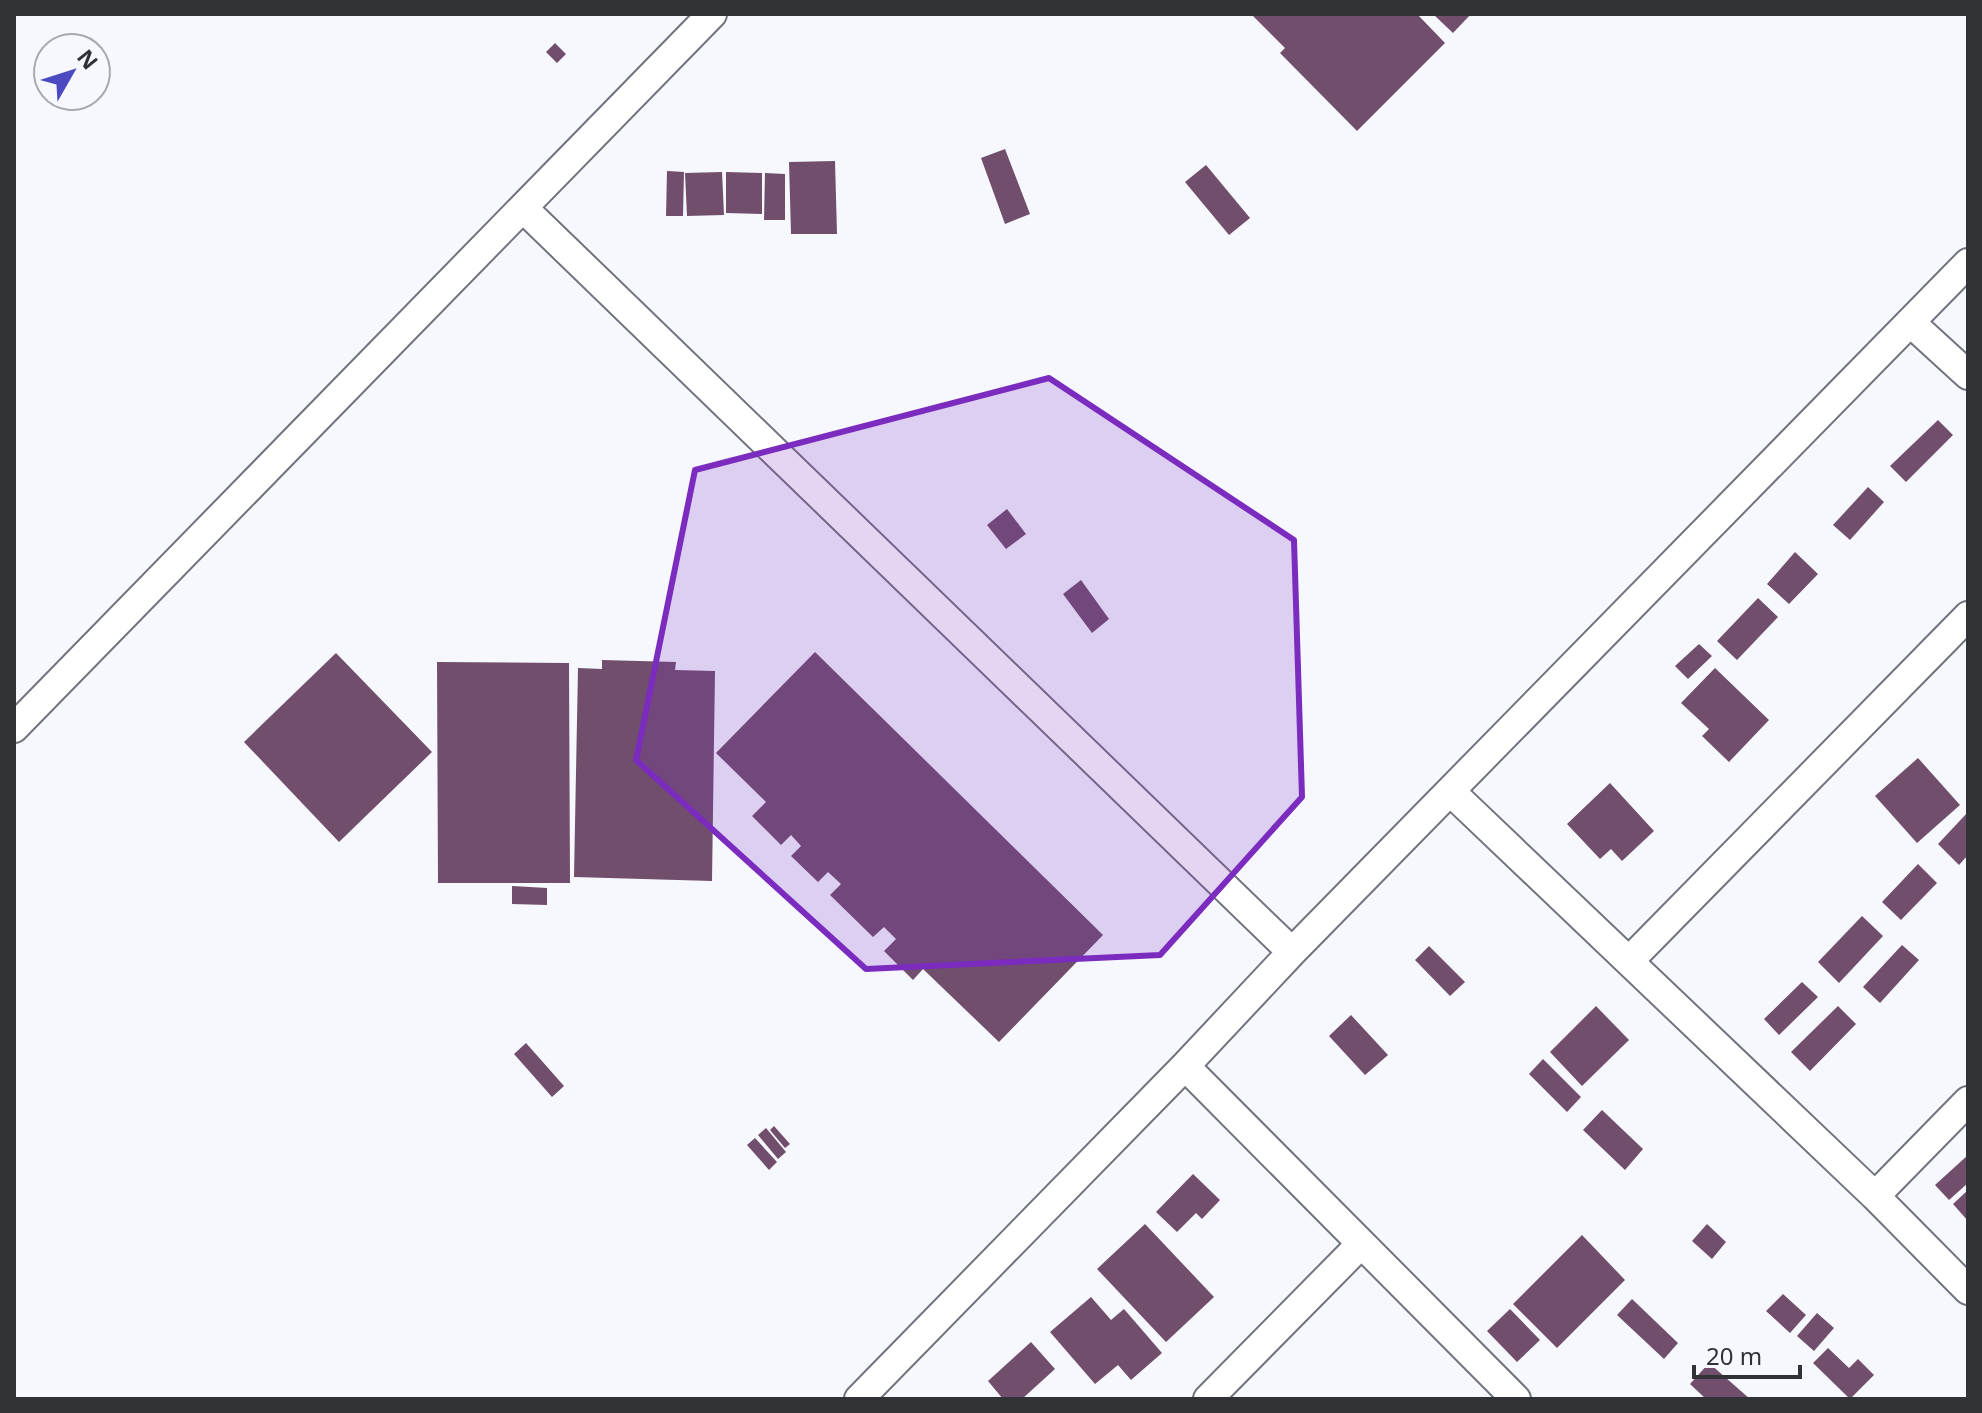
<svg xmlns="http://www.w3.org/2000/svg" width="1982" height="1413" viewBox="0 0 1982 1413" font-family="'Noto Sans',sans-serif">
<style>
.building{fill:#704e6c}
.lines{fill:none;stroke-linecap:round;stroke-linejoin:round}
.minor-casing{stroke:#71747d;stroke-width:32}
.minor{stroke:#fff;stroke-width:28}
.marked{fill:#7b2cbf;fill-opacity:0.2;stroke:#7b2cbf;stroke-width:6;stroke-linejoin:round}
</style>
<rect width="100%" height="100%" fill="#f6f8fe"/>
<path class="building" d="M1255 14H1417L1445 43 1357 131 1280 53 1285 48 1253 16Z
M1433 14H1471L1453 33Z
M555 43 566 54 557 63 546 52Z
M1005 149 1030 214 1005 224 981 158Z
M835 161 837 234H791L789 162Z
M1206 165 1250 218 1229 235 1185 182Z
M667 171 684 172 683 216H666Z
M722 172 724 215 687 216 685 173Z
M726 172 762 173V214L726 213Z
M765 173 785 174V220H764Z
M1938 420 1953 435 1906 482 1890 466Z
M1868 487 1884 502 1850 540 1833 525Z
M1007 509 1026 534 1006 549 987 525Z
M1795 552 1818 574 1789 604 1767 584Z
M1081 580 1109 619 1092 633 1063 594Z
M1758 598 1778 617 1737 660 1717 641Z
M1699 644 1712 656 1688 679 1675 666Z
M815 652 1103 935 999 1042 923 969 913 980 884 951 896 939 884 927 873 937 830 895 841 884 828 872 818 882 791 856 801 846 791 835 781 845 752 816 766 802 716 753Z
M336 653 432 752 339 842 244 742Z
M602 660 676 662 675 670 715 671 712 881 574 877 578 668 602 669Z
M437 662 569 663 570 883H438Z
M1715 668 1769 720 1729 762 1702 736 1709 729 1681 703Z
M1918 758 1960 805 1917 843 1875 796Z
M1610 783 1654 831 1622 861 1611 849 1600 859 1567 824Z
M1968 812V855L1959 865 1938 844Z
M1918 864 1937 883 1901 920 1882 902Z
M512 886 547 888V905L512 904Z
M1862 916 1883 936 1839 983 1818 962Z
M1902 945 1919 960 1880 1003 1863 987Z
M1429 946 1465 982 1450 996 1415 960Z
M1802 982 1818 997 1779 1035 1764 1019Z
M1596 1006 1629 1040 1582 1086 1550 1052Z
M1838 1006 1856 1024 1810 1071 1791 1052Z
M1351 1015 1388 1055 1365 1075 1329 1036Z
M526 1043 564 1086 552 1097 514 1054Z
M1543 1059 1581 1097 1567 1112 1529 1074Z
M1602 1110 1643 1149 1625 1170 1583 1130Z
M774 1126 790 1144 785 1148 770 1130Z
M766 1128 786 1152 778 1159 758 1135Z
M755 1138 777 1162 769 1170 747 1145Z
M1968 1155V1183L1949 1200 1935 1185Z
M1193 1174 1220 1200 1202 1219 1196 1213 1177 1232 1156 1212Z
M1968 1190V1221L1953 1204Z
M1145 1224 1214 1297 1166 1342 1097 1269Z
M1707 1224 1726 1242 1712 1259 1692 1241Z
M1582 1235 1625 1280 1557 1348 1513 1304Z
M1783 1294 1806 1315 1790 1333 1766 1311Z
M1091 1297 1111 1320 1124 1309 1162 1353 1131 1380 1118 1365 1095 1384 1050 1332Z
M1632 1299 1678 1343 1664 1359 1617 1315Z
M1510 1309 1540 1340 1517 1362 1487 1331Z
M1817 1313 1834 1328 1814 1351 1797 1336Z
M1031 1342 1055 1369 1022 1399H1003L988 1381Z
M1828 1348 1849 1368 1858 1359 1874 1375 1850 1399 1813 1363Z
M1709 1363 1750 1399H1706L1690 1384Z"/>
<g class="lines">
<defs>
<path id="minor" d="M523 208 1292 952
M1910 322 1968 375
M14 728 712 14
M1450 791 1875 1196 1968 1290
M1629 961 1968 616
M1185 1066 1516 1399
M1875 1196 1968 1101
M859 1399 1185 1066 1292 952 1968 263
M1208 1399 1361 1244"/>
</defs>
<use href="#minor" class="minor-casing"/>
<use href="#minor" class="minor"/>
</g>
<path class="marked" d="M1049 378 1294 540 1302 797 1160 955 866 969 636 760 695 470Z"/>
<rect width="1982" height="1413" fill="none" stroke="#313236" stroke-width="32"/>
<g transform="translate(72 72) rotate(51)"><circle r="38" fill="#f6f8fe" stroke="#a7a9ae" stroke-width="2"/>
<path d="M0-6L14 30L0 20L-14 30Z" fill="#4b4ac0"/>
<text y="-12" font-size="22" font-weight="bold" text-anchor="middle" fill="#313236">N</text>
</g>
<path d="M1694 1365v12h106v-12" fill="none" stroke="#313236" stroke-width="4"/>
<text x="1706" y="1365" font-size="24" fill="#313236" stroke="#f6f8fe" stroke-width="6" paint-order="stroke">20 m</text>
</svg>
